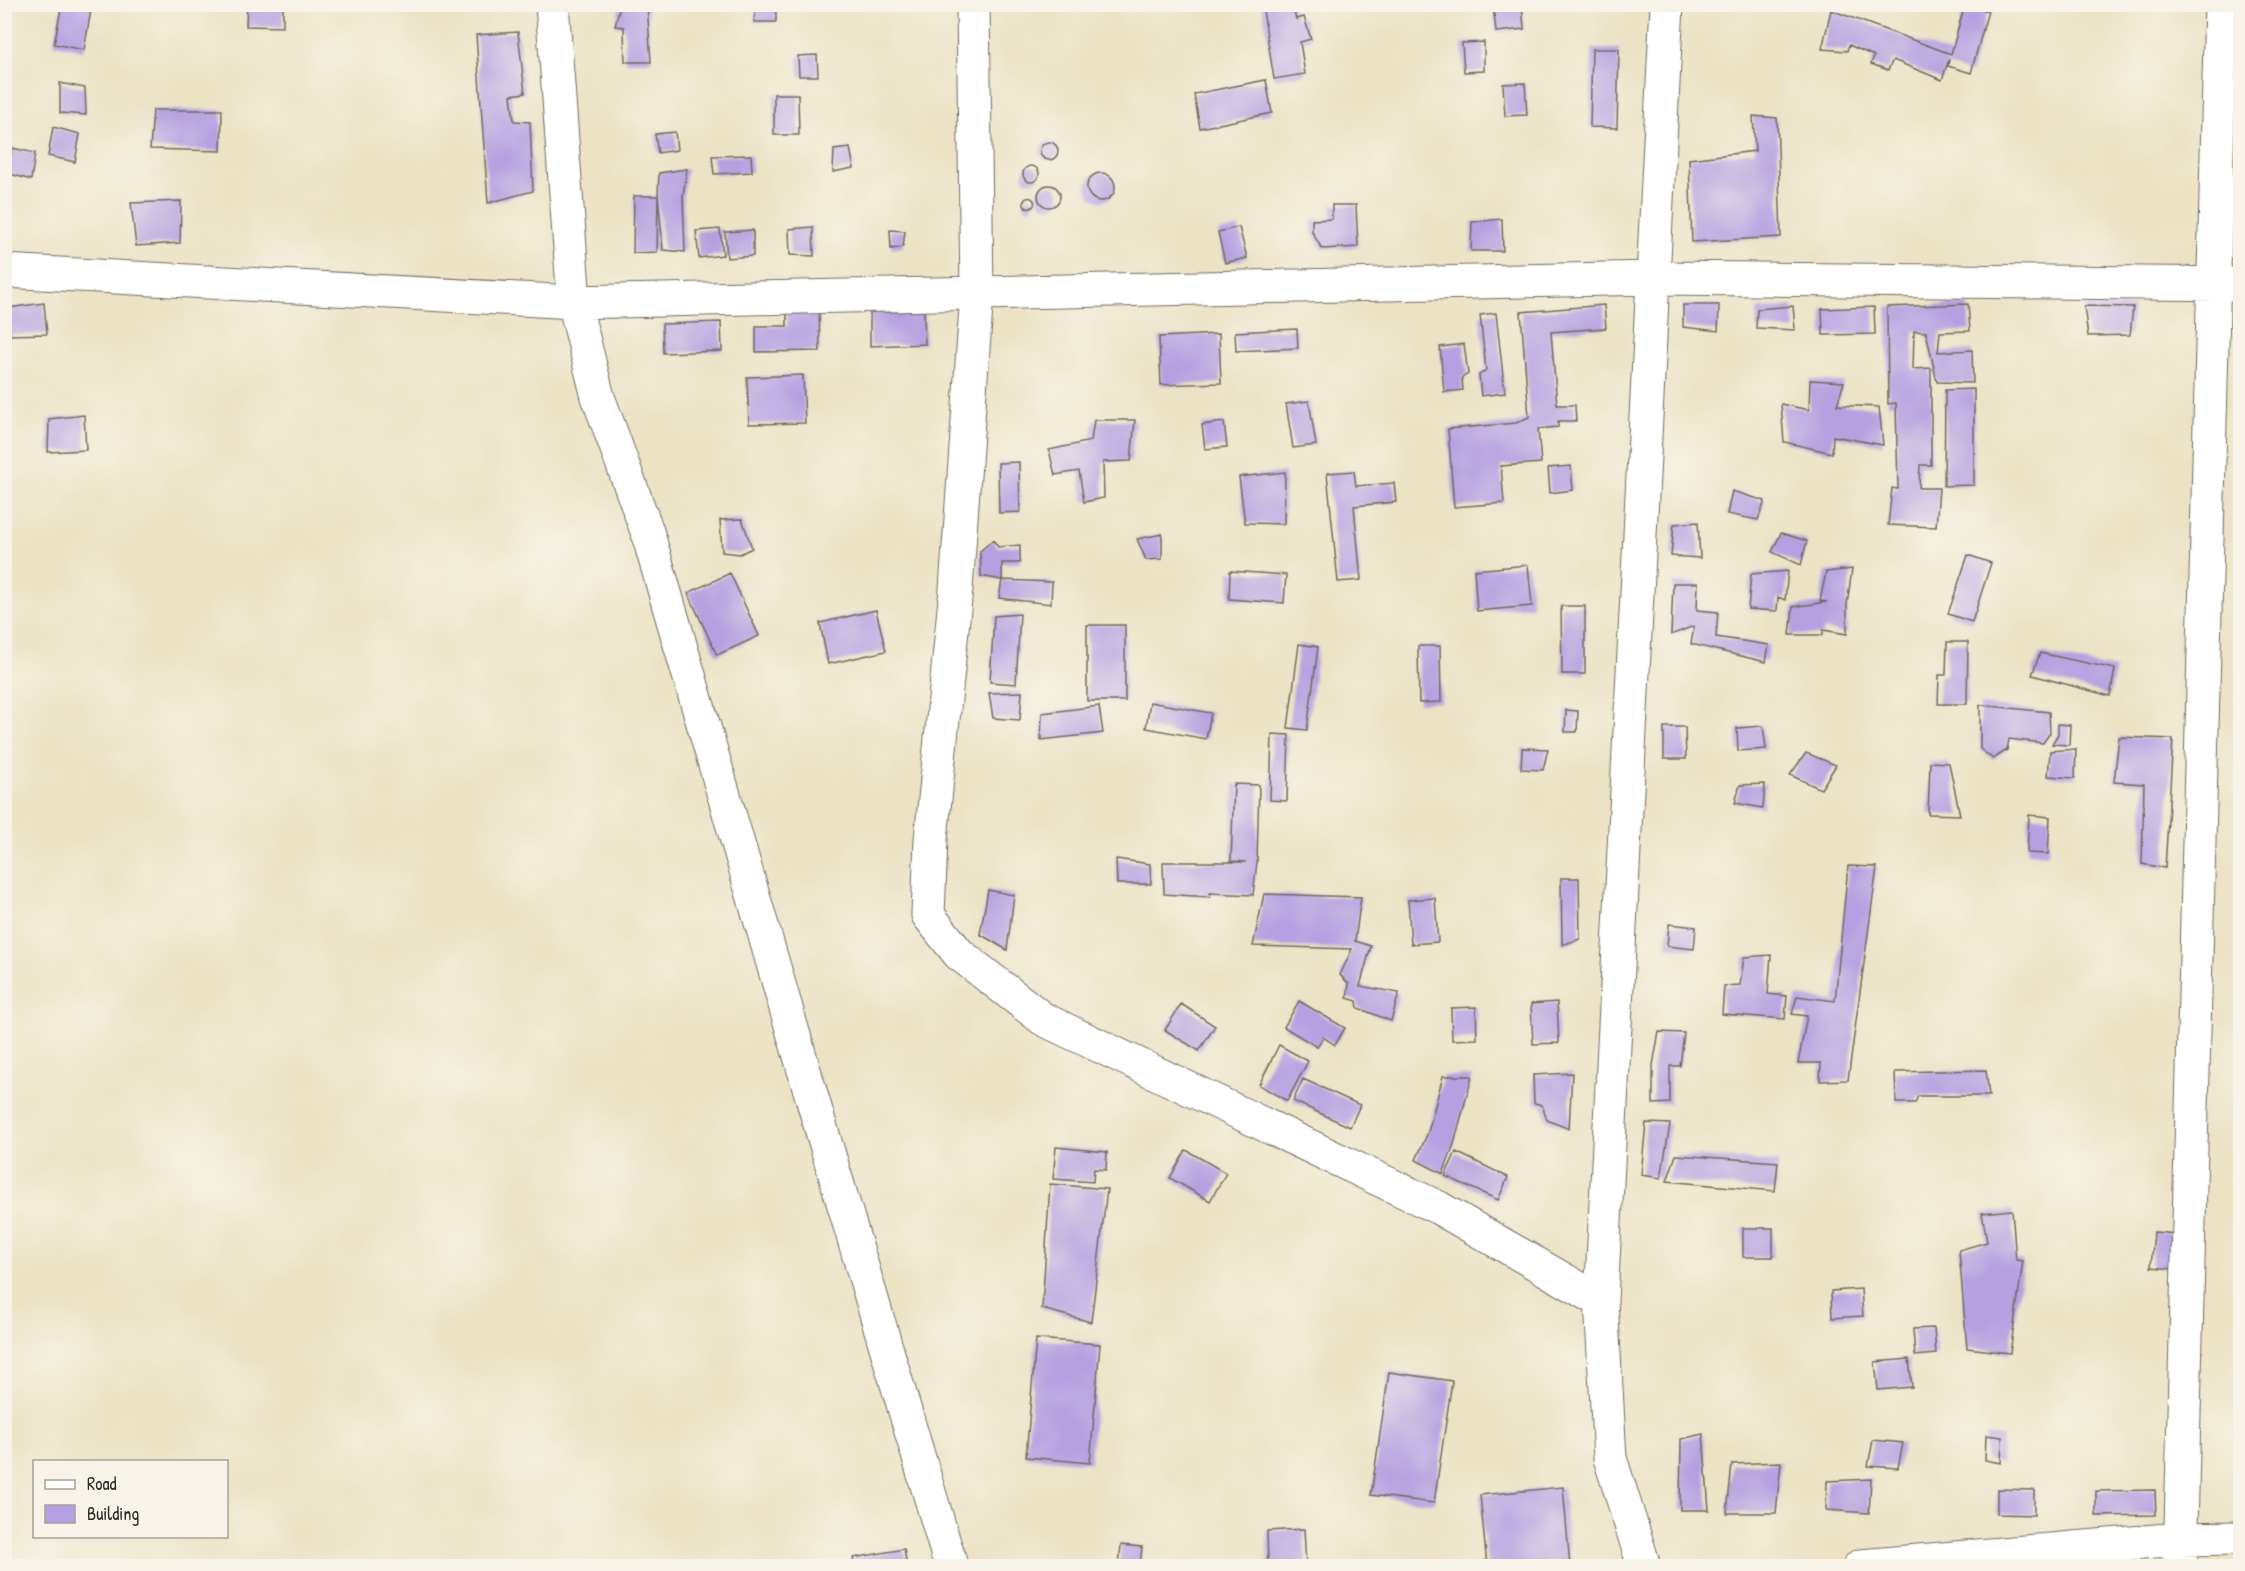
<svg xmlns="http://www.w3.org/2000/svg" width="2245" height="1571" viewBox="0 0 2245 1571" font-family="'Patrick Hand',sans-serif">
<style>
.building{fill:#b5a1e1}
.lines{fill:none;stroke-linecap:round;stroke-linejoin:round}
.minor-casing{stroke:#6f6b61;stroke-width:35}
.minor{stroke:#fff;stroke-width:33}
</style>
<rect width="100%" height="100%" fill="#f7f3e8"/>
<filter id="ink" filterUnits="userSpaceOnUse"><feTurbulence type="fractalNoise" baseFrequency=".0167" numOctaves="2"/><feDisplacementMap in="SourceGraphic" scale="12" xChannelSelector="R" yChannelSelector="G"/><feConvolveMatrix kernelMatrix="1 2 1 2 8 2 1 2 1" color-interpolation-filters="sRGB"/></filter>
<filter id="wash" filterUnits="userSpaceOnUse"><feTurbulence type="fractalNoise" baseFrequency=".008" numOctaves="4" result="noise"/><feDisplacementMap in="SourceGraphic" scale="24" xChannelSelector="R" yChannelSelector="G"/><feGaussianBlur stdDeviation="1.35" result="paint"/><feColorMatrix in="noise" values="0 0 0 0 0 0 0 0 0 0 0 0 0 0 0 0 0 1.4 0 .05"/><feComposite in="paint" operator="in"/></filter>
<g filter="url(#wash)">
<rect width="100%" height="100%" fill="#ece3c5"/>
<g id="blocks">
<path class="building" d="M62 4H92L84 50 54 44Z
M247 4H283V27L246 26Z
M636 4H647L651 62H625L624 27 615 26 620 6Z
M756 4H776V22H754Z
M1262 4H1292L1296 19 1304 17 1311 39 1300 42 1305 74 1274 79Z
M1493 4H1522L1524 29 1496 32Z
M1965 4 1988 11 1971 73 1948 66 1949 59 1942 80 1893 60 1888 70 1871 64 1874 56 1849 45 1847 51 1822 49 1831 10 1951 54Z
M518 32 525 93 511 95 514 121 530 122 533 191 488 203 476 35Z
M1484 42V71L1464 72 1462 43Z
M1592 49H1619L1617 128 1590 127Z
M817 55 818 76H799L798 56Z
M1266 80 1272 113 1200 128 1194 94Z
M60 83 85 88 86 115 60 113Z
M1525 83 1527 115 1505 116 1503 84Z
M774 94H798L799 135H774Z
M153 110H222L221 151 150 149Z
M1753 116 1777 118 1781 237 1692 242 1689 159 1755 151Z
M53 127 80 134 75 162 48 156Z
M675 132 677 150 658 153 655 134Z
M1040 151a9 9 0 1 1 18 0a9 9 0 1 1-18 0Z
M12 148 35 153 31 180 7 173Z
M850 148 854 168 833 172 834 150Z
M751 155 752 172 714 174 712 156Z
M1023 174a8 8 0 1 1 16 0a8 8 0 1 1-16 0Z
M687 169 683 196 685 252 663 250 658 196 657 252 633 253 634 196H658L659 173Z
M1087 187a14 14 0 1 1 28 0a14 14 0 1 1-28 0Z
M1038 196a11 11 0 1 1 22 0a11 11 0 1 1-22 0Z
M1023.5 203a5.5 5.5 0 1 1 11 0a5.5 5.5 0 1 1-11 0Z
M181 201 180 243 136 246 131 203Z
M1332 205H1356L1358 247 1322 249 1312 232V220L1332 219Z
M1502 219 1503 251H1471L1472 222Z
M813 227 814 256 790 255 789 229Z
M1239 227 1247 258 1225 263 1218 232Z
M720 229 723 255 699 258 696 231Z
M753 230V256L727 258 725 232Z
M890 230 905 231 903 247 891 249Z
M44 303 47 334 10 335 8 308Z
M1968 304 1970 331 1940 332 1938 352 1972 350 1973 383 1937 382 1926 332 1914 331 1913 369 1931 368V465H1920L1919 488H1939L1936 527 1888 525 1892 488 1898 489 1896 403 1888 404 1887 307Z
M1604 305 1606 328 1551 332 1557 405H1575L1576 421H1558V427L1538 429 1541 463 1501 466 1504 503 1454 507 1448 429 1516 423 1529 417 1521 312Z
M1683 305H1719L1718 331 1683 327Z
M1793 306 1795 330 1756 328 1757 309Z
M2084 306 2133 307 2130 335 2088 336Z
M787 307H819L820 351 756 352V326H787Z
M1874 307 1875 334 1823 335 1822 309Z
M924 311 925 344 870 346V312Z
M1496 313 1505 393 1481 396 1479 375 1486 370 1480 315Z
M721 322 722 351 663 353 662 324Z
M1297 329 1298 348 1236 351 1235 332Z
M1219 334 1221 383 1161 385 1159 337Z
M1464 344 1468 374 1462 378 1463 390 1444 392 1440 347Z
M803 375 805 423 749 424 747 377Z
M1810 380 1844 382 1837 405 1879 407 1883 445 1833 436 1832 453 1784 442 1781 404 1809 410Z
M1974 389V485L1944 486 1945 390Z
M1309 401 1316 445 1293 448 1286 404Z
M84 415 86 450 48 452 49 419Z
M1094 420H1135L1131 461 1103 462 1104 498 1084 502 1079 471 1055 475 1049 450 1091 441Z
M1224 422 1227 447 1205 449 1202 425Z
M1019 462 1020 512 999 513 998 463Z
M1571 466 1573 490 1550 493 1548 468Z
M1354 471 1356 486 1394 483 1396 502 1354 506 1361 580 1338 582 1327 473Z
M1285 472 1284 524 1245 523 1239 477Z
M1732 491 1765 501 1758 520 1727 514Z
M742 519 752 548 740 554 722 552 720 520Z
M1698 522 1700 558 1671 556 1674 524Z
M1781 533 1807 541 1801 565 1772 552Z
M1162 534V559L1146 560 1137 539Z
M993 540 998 547 1020 545V563H1002V580L981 576 980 551Z
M1968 555 1991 563 1972 622 1948 614Z
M1528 565 1532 606 1477 611 1474 570Z
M1852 569 1847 605V634L1823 630V635H1790L1793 607 1827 602 1820 601 1826 572Z
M1230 571 1286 575 1284 603 1229 599Z
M1788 571 1785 600 1778 597 1777 611 1748 609 1751 574Z
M730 573 759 636 717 655 688 593Z
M1002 580 1052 582 1051 604 999 598Z
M1673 583H1698L1697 610 1718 612 1716 637 1769 645 1766 662 1691 644 1694 626 1671 635Z
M1561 606H1585V674H1562Z
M876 610 886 651 828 664 820 623Z
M1020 614 1016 684 990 682 994 616Z
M1087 625H1125V701H1087Z
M1947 642H1968L1967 704H1938L1939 675H1946Z
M1299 644 1318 647 1307 730 1288 728Z
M1418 646H1440L1441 702 1419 703Z
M2040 653 2115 669 2110 696 2032 675Z
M1022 692 1020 720 993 718 989 693Z
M1150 702 1211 713 1206 739 1146 728Z
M1980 705 2049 712 2050 733 2043 743 2009 739 2007 750 1993 759 1980 749Z
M1099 706 1103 733 1041 740 1042 713Z
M1566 710 1578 711 1577 732H1565Z
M2058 724 2070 725 2069 745 2052 744 2058 734Z
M1763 726 1766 749 1738 751 1737 728Z
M1664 727H1685L1686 759H1664Z
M1272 734 1289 735 1287 801 1270 800Z
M2119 737 2173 739 2165 868 2142 864 2144 784 2114 782Z
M1522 748 1548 749 1543 770 1521 769Z
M2076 749 2075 778 2048 776 2050 751Z
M1806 753 1836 765 1821 789 1790 775Z
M1930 762 1949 763 1960 815 1928 814Z
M1234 784 1259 785 1257 862 1253 895 1210 893V897L1164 894 1163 862H1246L1231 861Z
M1765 784 1763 808 1735 803 1740 785Z
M2029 815 2050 817 2048 854 2027 853Z
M1116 859 1150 864 1151 884H1117Z
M1848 866 1877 867 1848 1080 1820 1081 1821 1063H1798L1807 1016 1792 1014 1797 996 1835 1001Z
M1561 878H1579L1580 939 1562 945Z
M988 890 1014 895 1007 950 980 934Z
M1264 894 1361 897 1355 941 1371 946 1360 986 1399 993 1391 1021 1358 1008 1357 1001 1347 998 1349 984 1340 975 1352 949 1253 946Z
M1435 898 1438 942 1411 944 1408 900Z
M1669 924 1696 927 1694 949 1667 946Z
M1771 955 1768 994 1787 996 1785 1019 1722 1014 1724 986 1740 985 1744 957Z
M1299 1001 1345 1028 1335 1045 1323 1037 1317 1047 1284 1027Z
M1557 1002 1559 1043 1533 1044 1531 1004Z
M1181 1004 1215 1026 1199 1051 1165 1030Z
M1476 1007 1477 1039 1452 1040 1451 1008Z
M1659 1032 1684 1033 1680 1066H1670V1103L1653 1104V1065Z
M1279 1045 1308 1061 1287 1101 1259 1085Z
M1986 1070 1989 1096H1918L1915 1103H1896L1895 1072Z
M1572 1073 1569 1129 1547 1120 1542 1105 1534 1103 1533 1075Z
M1443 1076H1472L1454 1144 1443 1174 1416 1160 1428 1132Z
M1303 1079 1360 1105 1350 1127 1293 1101Z
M1646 1123 1670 1124 1661 1178 1641 1175Z
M1056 1147 1107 1152 1106 1170 1094 1169 1093 1182 1053 1179Z
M1186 1150 1226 1173 1210 1201 1170 1178Z
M1456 1152 1508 1177 1498 1200 1445 1176Z
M1676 1155 1778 1162 1775 1191 1667 1181Z
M1050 1184 1107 1189 1091 1322 1042 1309Z
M2012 1210 2016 1260 2023 1261 2010 1353 1967 1348 1959 1250 1987 1242 1982 1213Z
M1743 1228H1773V1257H1743Z
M2154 1232 2177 1234 2174 1269 2151 1267Z
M1861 1289 1863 1316 1832 1318 1831 1291Z
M1934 1328 1936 1354 1915 1356 1913 1329Z
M1036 1339 1100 1344 1090 1463 1026 1457Z
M1909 1359 1912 1387 1878 1390 1875 1362Z
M1389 1372 1452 1381 1434 1503 1371 1495Z
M1703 1434 1709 1510H1680L1681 1439Z
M1986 1435 2002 1437 2001 1463 1985 1460Z
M1873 1440 1903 1443 1898 1468 1868 1466Z
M1781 1462 1776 1513H1727L1732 1464Z
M1871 1479 1869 1513 1826 1510 1827 1481Z
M1563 1487 1570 1566H1487L1480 1495Z
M1997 1489 2034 1490V1515L1997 1514Z
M2155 1490 2156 1515 2096 1516V1491Z
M1304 1529 1306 1566H1268L1267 1531Z
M1121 1545 1142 1547 1140 1566 1119 1564Z
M904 1549 907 1566H855L853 1558Z"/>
</g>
</g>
<g filter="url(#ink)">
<use href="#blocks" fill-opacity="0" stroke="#6f6b61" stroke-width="1.5"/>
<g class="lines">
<defs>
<path id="minor" d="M552 4 574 302 598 397 647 531 813 1101 951 1566
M973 4 977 293 956 589 931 839 928 915 959 954 1043 1019 1439 1208 1601 1301 1610 1458 1644 1566
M4 271 574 302 1653 278 2240 284
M1601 1301 1667 4
M1860 1566 2179 1539 2240 1538
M2180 1566 2221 4"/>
</defs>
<use href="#minor" class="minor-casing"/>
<use href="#minor" class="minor"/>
</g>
</g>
<rect width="2245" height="1571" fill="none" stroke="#f7f3e8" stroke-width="24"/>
<rect x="33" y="1460" width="195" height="78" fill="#f7f3e8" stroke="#a5a39c" stroke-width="1.5"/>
<rect x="45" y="1480" width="30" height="9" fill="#ffffff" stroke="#a5a39c" stroke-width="1.5"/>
<text x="87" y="1490" font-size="18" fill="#2b2b2b">Road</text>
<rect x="45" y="1505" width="30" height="18" fill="#b5a1e1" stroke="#a5a39c" stroke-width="1.5"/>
<text x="87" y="1520" font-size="18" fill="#2b2b2b">Building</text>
</svg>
